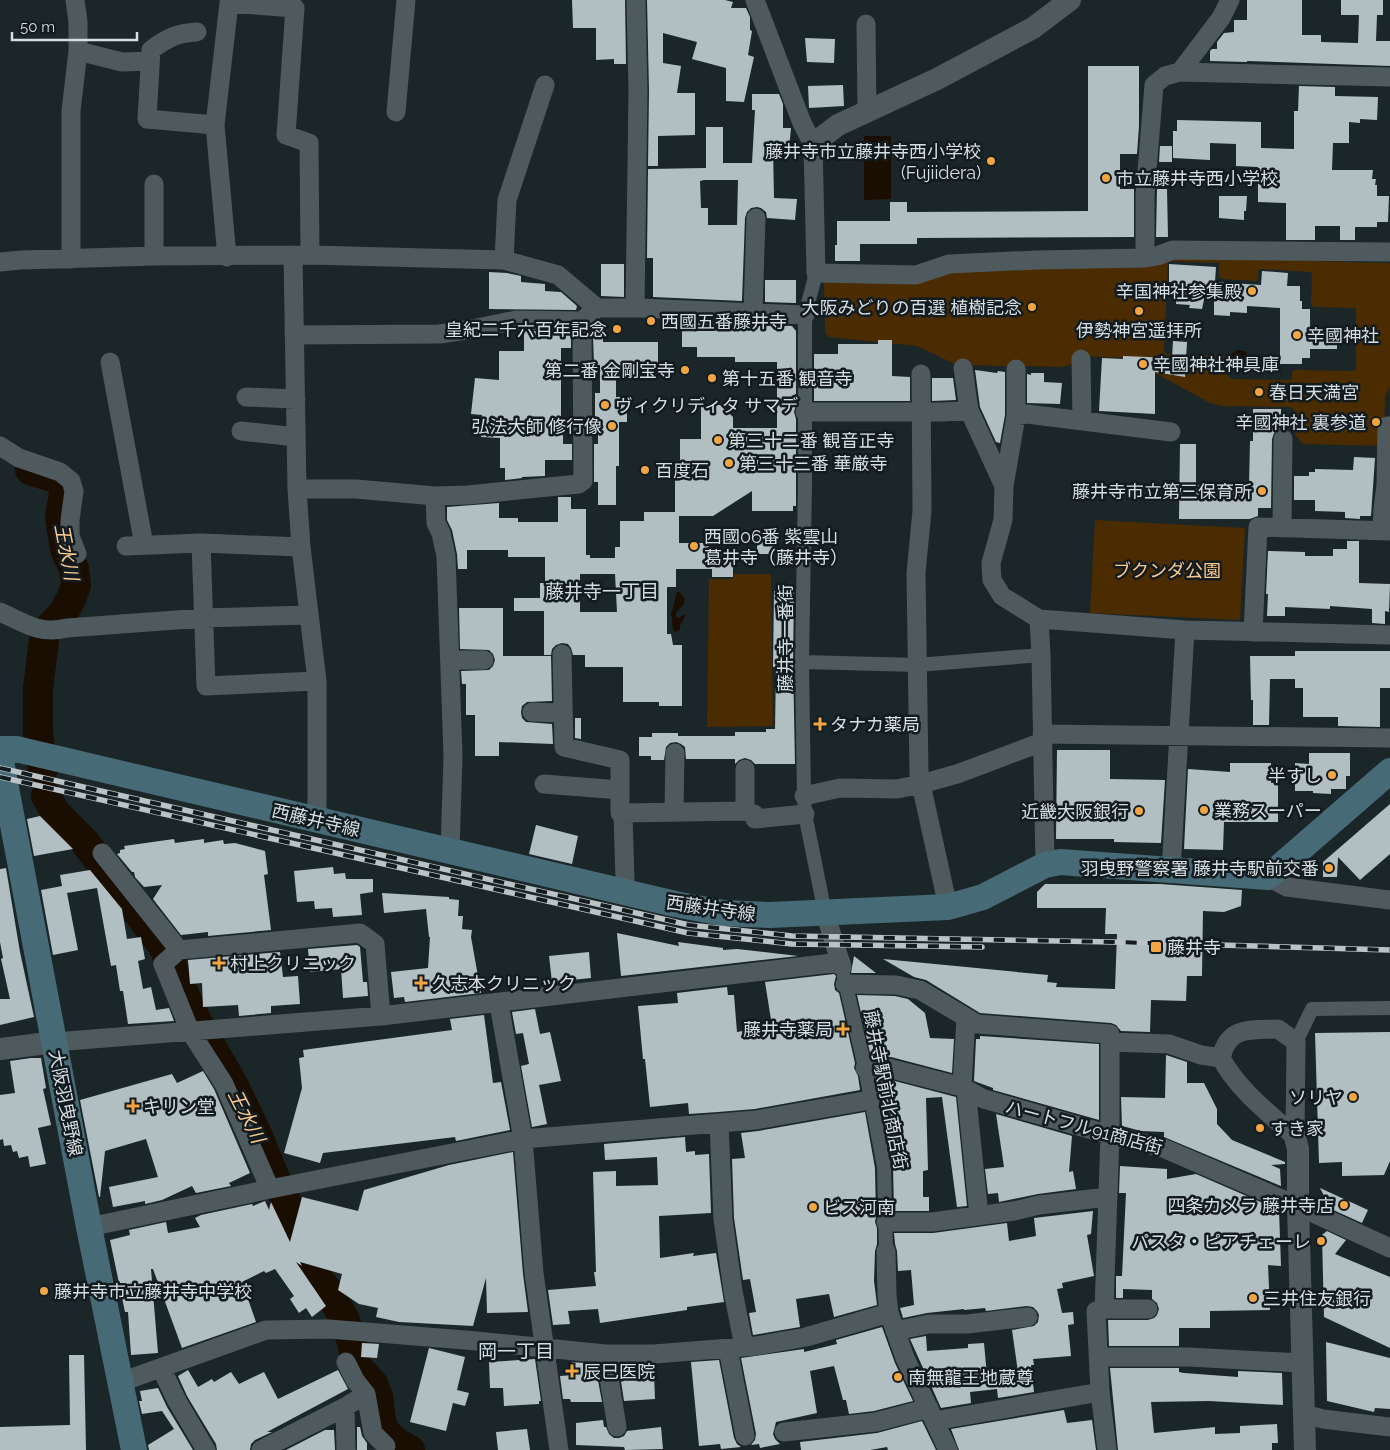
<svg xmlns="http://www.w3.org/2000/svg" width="1390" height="1450" viewBox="0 0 1390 1450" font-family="Raleway,'Noto Sans JP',sans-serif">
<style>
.green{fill:#4b2b00;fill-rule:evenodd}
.water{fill:#1a0d01}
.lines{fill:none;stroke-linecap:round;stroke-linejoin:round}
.river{stroke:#1a0d01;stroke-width:30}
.building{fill:#b1bfc3;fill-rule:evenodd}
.pedestrian{stroke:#4e5a5e;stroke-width:14}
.minor{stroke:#4e5a5e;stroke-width:19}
.tertiary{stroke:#4e5a5e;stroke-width:22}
.secondary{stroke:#466b76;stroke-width:26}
.rail-casing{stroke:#bbc3c6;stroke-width:5.5}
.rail{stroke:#121c20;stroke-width:4;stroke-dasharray:11;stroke-linecap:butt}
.poi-dot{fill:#f2a541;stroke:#121c20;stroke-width:2}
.labels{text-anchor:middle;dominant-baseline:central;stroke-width:5;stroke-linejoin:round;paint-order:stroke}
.poi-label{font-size:18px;fill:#d7dee1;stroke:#121c20;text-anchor:start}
.park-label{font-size:18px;fill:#fbc88e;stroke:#121c20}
.street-label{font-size:18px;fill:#d7dee1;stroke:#121c20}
.water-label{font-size:19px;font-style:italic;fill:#fdca90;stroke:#121c20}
.neighbourhood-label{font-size:19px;fill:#d0dee3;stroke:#121c20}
</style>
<rect width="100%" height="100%" fill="#1b2629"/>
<path class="green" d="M1170 257 1389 263 1390 265V387L1385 397 1384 440 1381 446 1303 444 1295 435V411L1291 407 1221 406 1210 403 1157 374 1133 373 1126 358 1078 356 1070 365 1062 367 957 365 917 346 829 337 825 333 824 283H923L947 272ZM1168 261 1219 263V277L1222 279 1256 281 1258 280V271L1260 269 1310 272 1312 274 1311 304 1314 307 1354 308 1356 309V369L1354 371 1295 370 1292 372V378L1290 380 1232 379 1228 376 1227 358 1224 356 1166 354 1164 351Z
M1095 520 1245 528 1240 620 1090 613Z
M734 574H771L773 726 707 727 709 579H733Z"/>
<path class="water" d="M864 136H891V199L864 200Z
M1237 350 1245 351 1249 358V361L1237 367 1230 363 1229 356Z
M677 592H679L685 599 684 604 676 613V617L679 618 684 614 685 617 680 626V630L675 632C670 627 674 620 671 615Z"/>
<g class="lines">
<path class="river" d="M30 470 55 478 63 484 64 493 60 517 65 549 74 569 76 585 71 599 63 613 45 632 38 689V732L43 769
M46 796 55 812 84 841 163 946 195 1018 234 1086 256 1132 275 1178 304 1239 309 1268 329 1292 344 1318 352 1342 356 1365 373 1384 378 1396 381 1421 385 1432 397 1443 410 1450"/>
</g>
<path class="building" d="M572 0H625L626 64H614V59L596 60V28H573Z
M647 0H725L733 2 731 8H746L750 17V30L752 31 748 55 754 57 744 102 726 101V68L692 59 697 42 663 33V63L681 66 677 93H695V135L658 136V166H648L649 91Z
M1247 0H1302V35H1321V42L1358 43 1359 15H1341V0H1383V15H1377L1376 41H1390V66L1247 61V62L1210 61V51L1212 49H1217V42L1224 33 1234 32V20H1247Z
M805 38 835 39 834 63 807 62Z
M1088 66H1139V126L1137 154H1120V189H1134V237L917 238V244H860V261H835V245H837V221H890V202H907V212L1088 211Z
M843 85 844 106 809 108 808 86Z
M1299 86 1335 87V96L1378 97 1377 120 1360 119V123L1349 122V143H1333L1332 170H1373L1372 179H1376L1375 185H1377V196H1389L1388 222H1377V227H1355V240H1340V226H1315V240H1286V203L1258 202V167L1236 166V144L1210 143V160L1173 158V131H1177V120L1261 122V148L1294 149V111H1298Z
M752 94H779L783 104V128H791L789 149 773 148 774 198 797 199 795 220 767 218 766 212 761 208 757 207 751 208 747 212 745 218 742 301 653 297V258H647L648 169 706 168V127H723V163H752L755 110H752ZM704 180H738L737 225H708V208H701L700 181Z
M1160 146H1172V162H1159Z
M1157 189H1167L1168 237H1156Z
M1219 196H1247L1246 211H1244V220L1219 218Z
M601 264H624V297L601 296Z
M1169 264 1216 267 1215 282 1261 285 1262 271 1288 273 1287 286H1300V301H1302V309H1310V329H1337V349H1310V358H1302V364H1280V308L1247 306V313L1230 312V316L1214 315V286L1207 285 1202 309 1189 308 1190 305 1176 304 1177 282H1169Z
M489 272 507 273 521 276V282L545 284V291L561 292 577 306 576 310 489 309Z
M765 280H796V303L765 302Z
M682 321 792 326 796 331V405L794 412 796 419V506H793V511H752V491L713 516H679V543H703V544H709V551H733V577H712V569H676V587H667V634H671L673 645H682V706H659V702H623V667H585V655H573L571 648 568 644 562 643 556 645 552 649 551 655H544V611H514V598H540V583H545V557H508V550H467V569H458L457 554 452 530 447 520V507L499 503V518H518V522H558V497H571V509H586V555H590V558H615V547H620V521H644V512H675V474H680V439H701V405H720L733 417V428H777V362H735V357H697V347H682ZM580 574H615L617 612H580Z
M524 331 571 332V348H561V434H563V444H572V460H545V476L522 477V478L505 480V468H500V438L481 437 482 415 471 414 475 378 499 380V351H524Z
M593 336H603V342H658V368H616V397H627V422H619V466H616V505H598V482H594V444H598V418H595V393H600V365H594Z
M878 340H892V376L910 377V401H814V354H838V344H878Z
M1173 341 1187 342 1185 377 1155 372V414L1099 411 1102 358 1123 359V356L1172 358Z
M975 370 997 373 998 371 1005 372V415L1000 443 996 442 980 407Z
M1031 373H1044V382L1062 383 1060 404 1027 403V374L1031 375Z
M932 378H953L956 400 932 401Z
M1253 409H1281V428L1274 433 1272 439 1271 508H1258V516L1250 519H1179L1180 444H1196V485L1249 486 1250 441H1253Z
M1354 457 1375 458 1371 516H1360V519L1345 518V512L1315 511V500H1294V476H1309V472H1315V469L1353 470Z
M757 537H775V554H757Z
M1347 541H1359V583L1390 584 1389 612 1385 611V624L1372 623V609L1330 606V609L1285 607V616H1267L1268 594H1266L1268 551 1305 552V556H1333V549H1347Z
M774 591H794L793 662 795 764H755L751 760 745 758 739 760 735 764V759H686L685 747 681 744 676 742 670 743 666 747 664 760H651V756H639V737H652V733H678V736H735V732H766V729H775L776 667H773Z
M459 608H503V656H551L552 701 527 702 522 706 521 712 522 718 526 722 552 724 553 744 499 742V756H475V715H466V684H462L461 671 489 670 493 666 495 660 493 654 489 650 460 649Z
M1295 651H1390V688H1380V727L1338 726V717H1303V688H1295V679H1270L1269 725H1253V700H1251L1250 656H1295Z
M575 718H581V739L575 738Z
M1057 750H1110V779L1165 780 1161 843 1114 842V839H1056Z
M1309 753H1350V776H1346V789H1331V794L1313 793V791H1295V763L1309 764Z
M1230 763H1271V783H1278V822H1224L1223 850 1184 849 1188 769 1230 772Z
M1390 804V854L1360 880 1338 857 1337 877H1323V862Z
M40 816 73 849 34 856 27 819Z
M536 825 578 836 572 864 529 854Z
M174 839 175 843 204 839V843L223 840 224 844 235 843 265 851 268 874 264 875 271 930 208 936V932L181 935 153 899 162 885 144 887 135 877 134 872H132L117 854 120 853V850L125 849 124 846Z
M333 867 334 874 345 873 346 879H373V892L360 894 362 915 333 917 332 908 315 909 314 901 297 902 294 871Z
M6 868 20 952 34 1017 0 1025V999H10L1 959 3 958 0 942V869Z
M90 870 122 909 127 939 141 937 145 959 138 961 143 989 151 987 156 1010 169 1008 174 1021 128 1024 123 991H120L116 965 111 966 97 888 67 893 78 950 53 955 41 890 62 886 60 875Z
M1045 884H1160L1242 890 1241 906 1224 912 1203 911 1202 976H1187L1186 1001 1151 1000 1150 1032 1121 1031 1116 1025 1111 1023 980 1013 926 980 914 977 883 959 1048 975 1047 982 1057 983 1056 987 1115 989 1117 934H1105L1106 908H1037V892Z
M382 893 449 897V899L459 900 458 916H463L462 929 472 930 471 937 481 993 405 1002 404 997 394 998 391 972 428 968 430 937H429L426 909 384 913Z
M617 933 679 946 678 942 723 948V950L737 949 798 956 621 976Z
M357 945 360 947 363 982H367L368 996 343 998 341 969 310 972 308 949Z
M280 952 283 977 298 976 300 1004 271 1006V1013L239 1016 238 1005 203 1007 202 983 190 984 188 960Z
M589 952 591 978 552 982 549 956Z
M854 956 876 973H851Z
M834 974 836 976 834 984 835 990 839 993 855 1063 854 1068 858 1076 860 1090 755 1109 718 1112 689 1114 688 1103 650 1107 645 1059H643L638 1006 678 1003 677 993 727 987 728 995H734L737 1032 772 1026 765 982Z
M857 995 895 996 908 999 925 1013 930 1038 954 1039 952 1073 891 1057H871Z
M535 1009 540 1034 550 1032 561 1081 539 1085 547 1124 532 1127 521 1066 529 1064 523 1033 516 1034 512 1012Z
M484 1015 493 1083 501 1082 510 1130 456 1141 455 1137 323 1153 320 1163 284 1153 302 1088 299 1058 304 1057 303 1050 452 1030 450 1019Z
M1390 1032V1161L1384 1175 1342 1176V1162L1319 1163 1315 1033Z
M980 1036 1099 1044V1120L993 1090V1088L974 1081 976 1039H980Z
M1166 1055 1187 1062V1083H1204L1217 1109V1124L1232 1140 1285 1162V1164L1271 1165 1280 1169 1281 1186 1164 1137V1132L1141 1131 1122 1126 1121 1097 1165 1098Z
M31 1058H41L46 1088 43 1089 51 1125 38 1128 46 1164 30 1167 28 1156 19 1158 17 1151 13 1152 11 1145 4 1146 3 1139 0 1140V1095L15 1093 10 1061Z
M203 1071 214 1089 250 1173 229 1183 231 1186 196 1193 192 1186 162 1200 145 1204V1201L113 1207 109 1187 158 1177 146 1139 105 1151 100 1197H99L80 1100 172 1074 177 1083Z
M876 1079H887L956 1097 967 1206 957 1207 942 1097 926 1098 928 1170 923 1171V1197H929V1211H894L893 1166 881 1098Z
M865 1112 875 1168 876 1216 875 1222 877 1228V1244L875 1251 874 1281 877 1305 834 1317 829 1294 796 1299 800 1327 753 1335 749 1313 756 1312 750 1279 743 1280 734 1218 732 1159 745 1158 741 1133 758 1131Z
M996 1114 1072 1136 1069 1172 1073 1171 1076 1189 1038 1194 999 1202 998 1193 988 1194 985 1169 1004 1167Z
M685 1137 686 1152 695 1151V1155L709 1154 711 1213 659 1216 660 1258 694 1253 693 1256 716 1253 724 1302 687 1307V1310L600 1323 598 1309 568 1311 570 1324 553 1325 548 1290 596 1286 594 1272H596L593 1172 616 1171V1186L658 1185 657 1157 605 1160 604 1144Z
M513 1152 523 1274 528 1312 487 1313 486 1278 473 1326 399 1322 376 1317 378 1308 359 1304 338 1290 342 1274 300 1262 302 1266 296 1262 326 1306 312 1317 306 1308 299 1313 290 1299 294 1296 275 1269 266 1273 264 1271 242 1282 256 1322 182 1348 153 1269H151L158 1353 131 1355 128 1312H125L110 1240 130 1235 129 1230 166 1222 168 1233 200 1227 195 1218 201 1215 252 1204 253 1206 265 1201 269 1210 271 1202 290 1242 302 1197 358 1211 364 1190 449 1165Z
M1120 1166 1167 1169V1179L1196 1174 1279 1210 1281 1266 1268 1265 1270 1310 1210 1311V1328H1179V1346H1109L1108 1320H1148L1154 1318 1157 1315 1159 1309 1157 1303 1152 1299V1290L1123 1289V1298H1116V1276H1122L1126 1193H1119Z
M1320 1188 1368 1210 1362 1223 1331 1209Z
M1093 1211 1091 1234 1087 1235 1094 1276 1062 1283 1063 1288 1057 1289 1062 1313 1073 1312 1074 1324 1068 1325 1071 1356 1033 1359 1034 1365H1031L1034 1392 998 1398 997 1389 970 1392 971 1403 941 1408 910 1339 926 1336 927 1351 968 1348V1344L984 1343 987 1376 1018 1372 1012 1330 1034 1326 1038 1322 1039 1315 1037 1311 1033 1307 1027 1306 986 1311 985 1308 964 1310V1309L927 1313 903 1318 900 1308 914 1305 911 1270 898 1271 897 1251 895 1244 894 1233H933L1007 1223 1009 1241 1036 1236 1034 1218Z
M1327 1231 1346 1240 1335 1254 1390 1277V1348L1324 1317 1322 1235Z
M882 1327 895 1363 913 1401 874 1411 849 1414 846 1400H843L834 1366 810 1371 817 1413 776 1422 773 1434 775 1439 780 1444 760 1448 759 1444 751 1445 755 1440 756 1434 741 1358 804 1349V1352L837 1344 836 1340Z
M1326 1342 1390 1358V1409L1375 1408 1374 1412 1327 1401Z
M362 1343 379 1344 377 1358 361 1357Z
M429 1348 465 1357 457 1390 469 1393 465 1406 453 1403 446 1431 410 1422Z
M69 1355H84L86 1450H0V1427L70 1425Z
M535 1359 541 1401H539V1404L504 1406 503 1388H490L489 1362Z
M719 1360 734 1438 737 1444 741 1447 721 1449 720 1444 699 1446 691 1362Z
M572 1362 595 1364 602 1402H571L570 1399H563L560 1376 573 1375Z
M1110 1368H1179V1372L1184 1373 1238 1377V1371L1282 1373 1283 1405 1209 1401 1151 1402 1154 1433 1215 1427V1434L1240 1433V1426L1277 1424 1278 1443H1272V1450H1118Z
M188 1370 198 1387 212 1379 214 1382 231 1372 239 1384 264 1372 278 1399 338 1370 348 1389 267 1432H272L255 1440 251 1444 250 1450H217L216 1444 187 1396 178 1376Z
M654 1372 655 1399 624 1401 620 1374Z
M158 1388 167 1407 193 1450H149L148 1445 174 1429 162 1411 142 1414 139 1401H142L140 1391Z
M1064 1410 1067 1423 1092 1420 1096 1450H959L951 1429Z
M603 1420 604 1427H606L609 1434 614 1438H619L624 1436 627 1431 661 1427 663 1449 625 1450 624 1447 576 1445V1423Z
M922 1421 936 1450H888L887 1447 870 1450H801L800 1442 877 1433Z
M357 1427H360L362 1436 367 1443V1450H357Z
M527 1429 530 1450H498L496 1432Z
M325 1430H334L335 1450H286Z"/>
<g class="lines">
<path class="pedestrian" d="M816 273 805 315V483L802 662 804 796 805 814 825 913
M802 662 917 665 1041 655
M844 977 865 1068 884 1167 886 1251
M1296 1042 1312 1009 1390 1008"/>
<path class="minor" d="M755 0 802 123 813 144 816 273 916 275 949 264 1037 260 1145 258 1157 256 1173 250 1390 252
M866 24 867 112
M197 32C177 33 167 38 151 50L147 119 215 125
M78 51 122 62 150 61
M1180 72 1221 18 1230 0
M396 112 406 0
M293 255 297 489 301 547 317 681V820
M154 256V184
M227 257 215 125 229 3 295 8 286 135 309 143 310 255
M1145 258V195L1154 85 1165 76 1180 72 1390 77
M71 259V111L78 51V22L75 0
M504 260 507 200 545 85
M0 262 21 260 154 256 310 255 504 260 558 275 597 308H640L805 315
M635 308 638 91 636 0
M753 312 756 218
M294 335 440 334 472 329 516 320 582 321
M1081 359 1082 420
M110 362 144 545
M963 368 969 410 1004 486
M1016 369V416L1004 486 1003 520 991 563 992 580 1002 596 1039 619 1185 630 1390 635
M921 374 922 511 916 573 919 775 948 907
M246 397 296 399
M805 412H943L969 410
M1016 416 1027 414 1171 432
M241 431 296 437
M0 446 19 458 60 472 71 481 74 491 70 520V536L77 554
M297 489H356L435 496
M1282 528 1283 439
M1382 531 1383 509 1386 485 1387 426H1390
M201 543 206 686 317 681
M126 546 201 543 301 547
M0 612C25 623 39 635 67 628L203 618 308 615
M1039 619 1041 655 1045 865
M1253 632 1258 527 1390 531
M562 654 564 747 620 760V813H623
M450 660H484
M532 712 559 713 563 716
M1042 734 1390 738
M544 784 620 790
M804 796 840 788 897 789 921 784 957 774 1042 742
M745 811V769
M674 812 675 753
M450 851 453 756 446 556 441 533 436 523 435 496 468 495 579 484 583 481 582 321 597 308
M102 853 179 950 360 933 375 944 381 1016
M1171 871 1185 630
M1268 877 1287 887 1390 900
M624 892 625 881 623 813 745 811 754 814 755 819 805 814
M825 913 842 967
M179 950 163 964 190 1031 224 1084 270 1189
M845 984 896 985 920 990 977 1024 1110 1034V1042L1169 1044 1201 1055 1221 1058
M499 1004 523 1139 534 1273 559 1450
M1278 1029 1296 1042 1295 1137C1269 1113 1238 1090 1221 1058 1228 1026 1250 1030 1278 1029Z
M55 1042 381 1016 841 962
M865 1068H888L962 1087 984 1099 1110 1135 1163 1148 1298 1206 1390 1248
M962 1087 966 1018
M966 1089 979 1216
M719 1123 723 1219 733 1291 744 1347
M886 1222H932L1014 1211 1039 1205 1108 1197
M89 1227 270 1189 523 1139 756 1120 870 1100
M886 1251 887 1295 889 1313 905 1358 948 1450
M1104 1309H1148
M895 1331 929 1324H967L1028 1317
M728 1349 745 1436
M605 1354 617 1427
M1098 1357H1188L1302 1363
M346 1362 355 1380 366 1394 373 1433 386 1446
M161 1368 177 1401 206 1450
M121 1382 266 1330 329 1329 477 1341 605 1354H654L756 1346 806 1337 889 1313
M345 1407 346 1450
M1304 1414 1323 1419 1390 1427
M934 1421 1100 1392
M784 1432 876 1422 929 1408
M261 1450 345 1407 366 1394
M1107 1450 1100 1392 1096 1311 1104 1309 1110 1135V1042"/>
<path class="tertiary" d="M813 144 838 125 937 79 1033 28 1070 0
M0 1049 55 1042
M1295 1137 1298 1149V1206L1305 1450"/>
<path class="secondary" d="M0 749H16L675 904 723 913 770 915 948 907 983 897 1045 865 1060 862 1268 877 1390 771
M0 756 89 1227 134 1450"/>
<defs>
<path id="rail" d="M0 768 689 925 792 936 1113 942 1390 950
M0 777 688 933 792 944 982 947"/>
</defs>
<use href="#rail" class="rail-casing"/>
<use href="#rail" class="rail"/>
</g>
<g class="poi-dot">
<circle cx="991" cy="161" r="5"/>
<circle cx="1106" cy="178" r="5"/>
<circle cx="1252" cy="291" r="5"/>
<circle cx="1032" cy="307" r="5"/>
<circle cx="1139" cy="311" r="5"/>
<circle cx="651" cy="321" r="5"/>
<circle cx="617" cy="329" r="5"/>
<circle cx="1297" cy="335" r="5"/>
<circle cx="1143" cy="364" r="5"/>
<circle cx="685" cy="370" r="5"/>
<circle cx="712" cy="378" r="5"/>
<circle cx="1259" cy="392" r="5"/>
<circle cx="605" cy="405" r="5"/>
<circle cx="1376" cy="422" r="5"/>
<circle cx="612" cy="426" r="5"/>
<circle cx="718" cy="440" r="5"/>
<circle cx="729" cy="463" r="5"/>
<circle cx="645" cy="470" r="5"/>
<circle cx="1262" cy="491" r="5"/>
<circle cx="694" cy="546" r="5"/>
<path d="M817.5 716.5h5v5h5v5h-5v5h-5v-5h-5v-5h5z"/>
<circle cx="1332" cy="775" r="5"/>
<circle cx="1204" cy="810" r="5"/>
<circle cx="1139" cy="811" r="5"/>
<circle cx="1329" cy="868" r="5"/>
<rect x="1150" y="941" width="12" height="12" rx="2.5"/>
<path d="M216.5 955.5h5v5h5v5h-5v5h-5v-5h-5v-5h5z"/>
<path d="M418.5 975.5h5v5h5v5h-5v5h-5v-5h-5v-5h5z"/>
<path d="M840.5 1021.5h5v5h5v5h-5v5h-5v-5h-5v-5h5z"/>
<circle cx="1353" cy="1097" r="5"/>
<path d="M130.5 1098.5h5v5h5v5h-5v5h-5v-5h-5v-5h5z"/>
<circle cx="1260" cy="1128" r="5"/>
<circle cx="1344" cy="1205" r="5"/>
<circle cx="813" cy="1207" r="5"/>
<circle cx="1321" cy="1241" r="5"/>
<circle cx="44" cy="1291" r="5"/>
<circle cx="1253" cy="1298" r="5"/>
<path d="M569.5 1363.5h5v5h5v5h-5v5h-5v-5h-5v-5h5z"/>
<circle cx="898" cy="1377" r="5"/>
</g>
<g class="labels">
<g class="poi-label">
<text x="981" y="151" text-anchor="end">藤井寺市立藤井寺西小学校<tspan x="981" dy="21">(Fujiidera)</tspan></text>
<text x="1116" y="178">市立藤井寺西小学校</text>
<text x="1242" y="291" text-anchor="end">辛国神社参集殿</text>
<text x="1022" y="307" text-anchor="end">大阪みどりの百選 植樹記念</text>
<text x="661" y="321">西國五番藤井寺</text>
<text x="607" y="329" text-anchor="end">皇紀二千六百年記念</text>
<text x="1139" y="330" text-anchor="middle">伊勢神宮遥拝所</text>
<text x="1307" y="335">辛國神社</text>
<text x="1153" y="364">辛國神社神具庫</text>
<text x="675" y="370" text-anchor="end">第二番 金剛宝寺</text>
<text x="722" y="378">第十五番 観音寺</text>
<text x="1269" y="392">春日天満宮</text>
<text x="615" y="405">ヴィクリディタ サマデ</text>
<text x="1366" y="422" text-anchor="end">辛國神社 裏参道</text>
<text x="602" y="426" text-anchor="end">弘法大師 修行像</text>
<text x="728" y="440">第三十二番 観音正寺</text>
<text x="739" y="463">第三十三番 華厳寺</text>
<text x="655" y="470">百度石</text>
<text x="1252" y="491" text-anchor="end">藤井寺市立第三保育所</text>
<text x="704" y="536">西國06番 紫雲山<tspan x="704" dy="21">葛井寺（藤井寺）</tspan></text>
<text x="830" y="724">タナカ薬局</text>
<text x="1322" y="775" text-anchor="end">半すし</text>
<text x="1214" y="810">業務スーパー</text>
<text x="1129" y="811" text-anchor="end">近畿大阪銀行</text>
<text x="1319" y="868" text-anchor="end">羽曳野警察署 藤井寺駅前交番</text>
<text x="1167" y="947">藤井寺</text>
<text x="230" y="963">村上クリニック</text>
<text x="432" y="983">久志本クリニック</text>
<text x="833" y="1029" text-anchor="end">藤井寺薬局</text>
<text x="1343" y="1097" text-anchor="end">ソリヤ</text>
<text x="143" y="1106">キリン堂</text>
<text x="1270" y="1128">すき家</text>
<text x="1334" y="1205" text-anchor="end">四条カメラ 藤井寺店</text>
<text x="823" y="1207">ビス河南</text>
<text x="1311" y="1241" text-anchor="end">パスタ・ピアチェーレ</text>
<text x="54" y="1291">藤井寺市立藤井寺中学校</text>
<text x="1263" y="1298">三井住友銀行</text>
<text x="583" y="1371">辰巳医院</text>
<text x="908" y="1377">南無龍王地蔵尊</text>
</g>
<g class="park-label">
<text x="1167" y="570">ブクンダ公園</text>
</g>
<g class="street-label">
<text transform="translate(785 638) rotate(-90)">藤井寺一番街</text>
<text transform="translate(316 820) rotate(13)">西藤井寺線</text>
<text transform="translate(711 908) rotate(8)">西藤井寺線</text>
<text transform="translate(886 1090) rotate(79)">藤井寺駅前北商店街</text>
<text transform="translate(66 1103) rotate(79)">大阪羽曳野線</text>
<text transform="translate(1084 1127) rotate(15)">ハートフル91商店街</text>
</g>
<g class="water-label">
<text transform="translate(67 552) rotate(79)">王水川</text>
<text transform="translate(247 1116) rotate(63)">王水川</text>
</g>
<g class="neighbourhood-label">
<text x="602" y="591">藤井寺一丁目</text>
<text x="516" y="1351">岡一丁目</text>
</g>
</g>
<path d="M12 32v8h125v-8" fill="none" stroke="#d7dee1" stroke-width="2.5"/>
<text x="20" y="32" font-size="15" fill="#d7dee1" stroke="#121c20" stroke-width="4" paint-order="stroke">50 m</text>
</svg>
